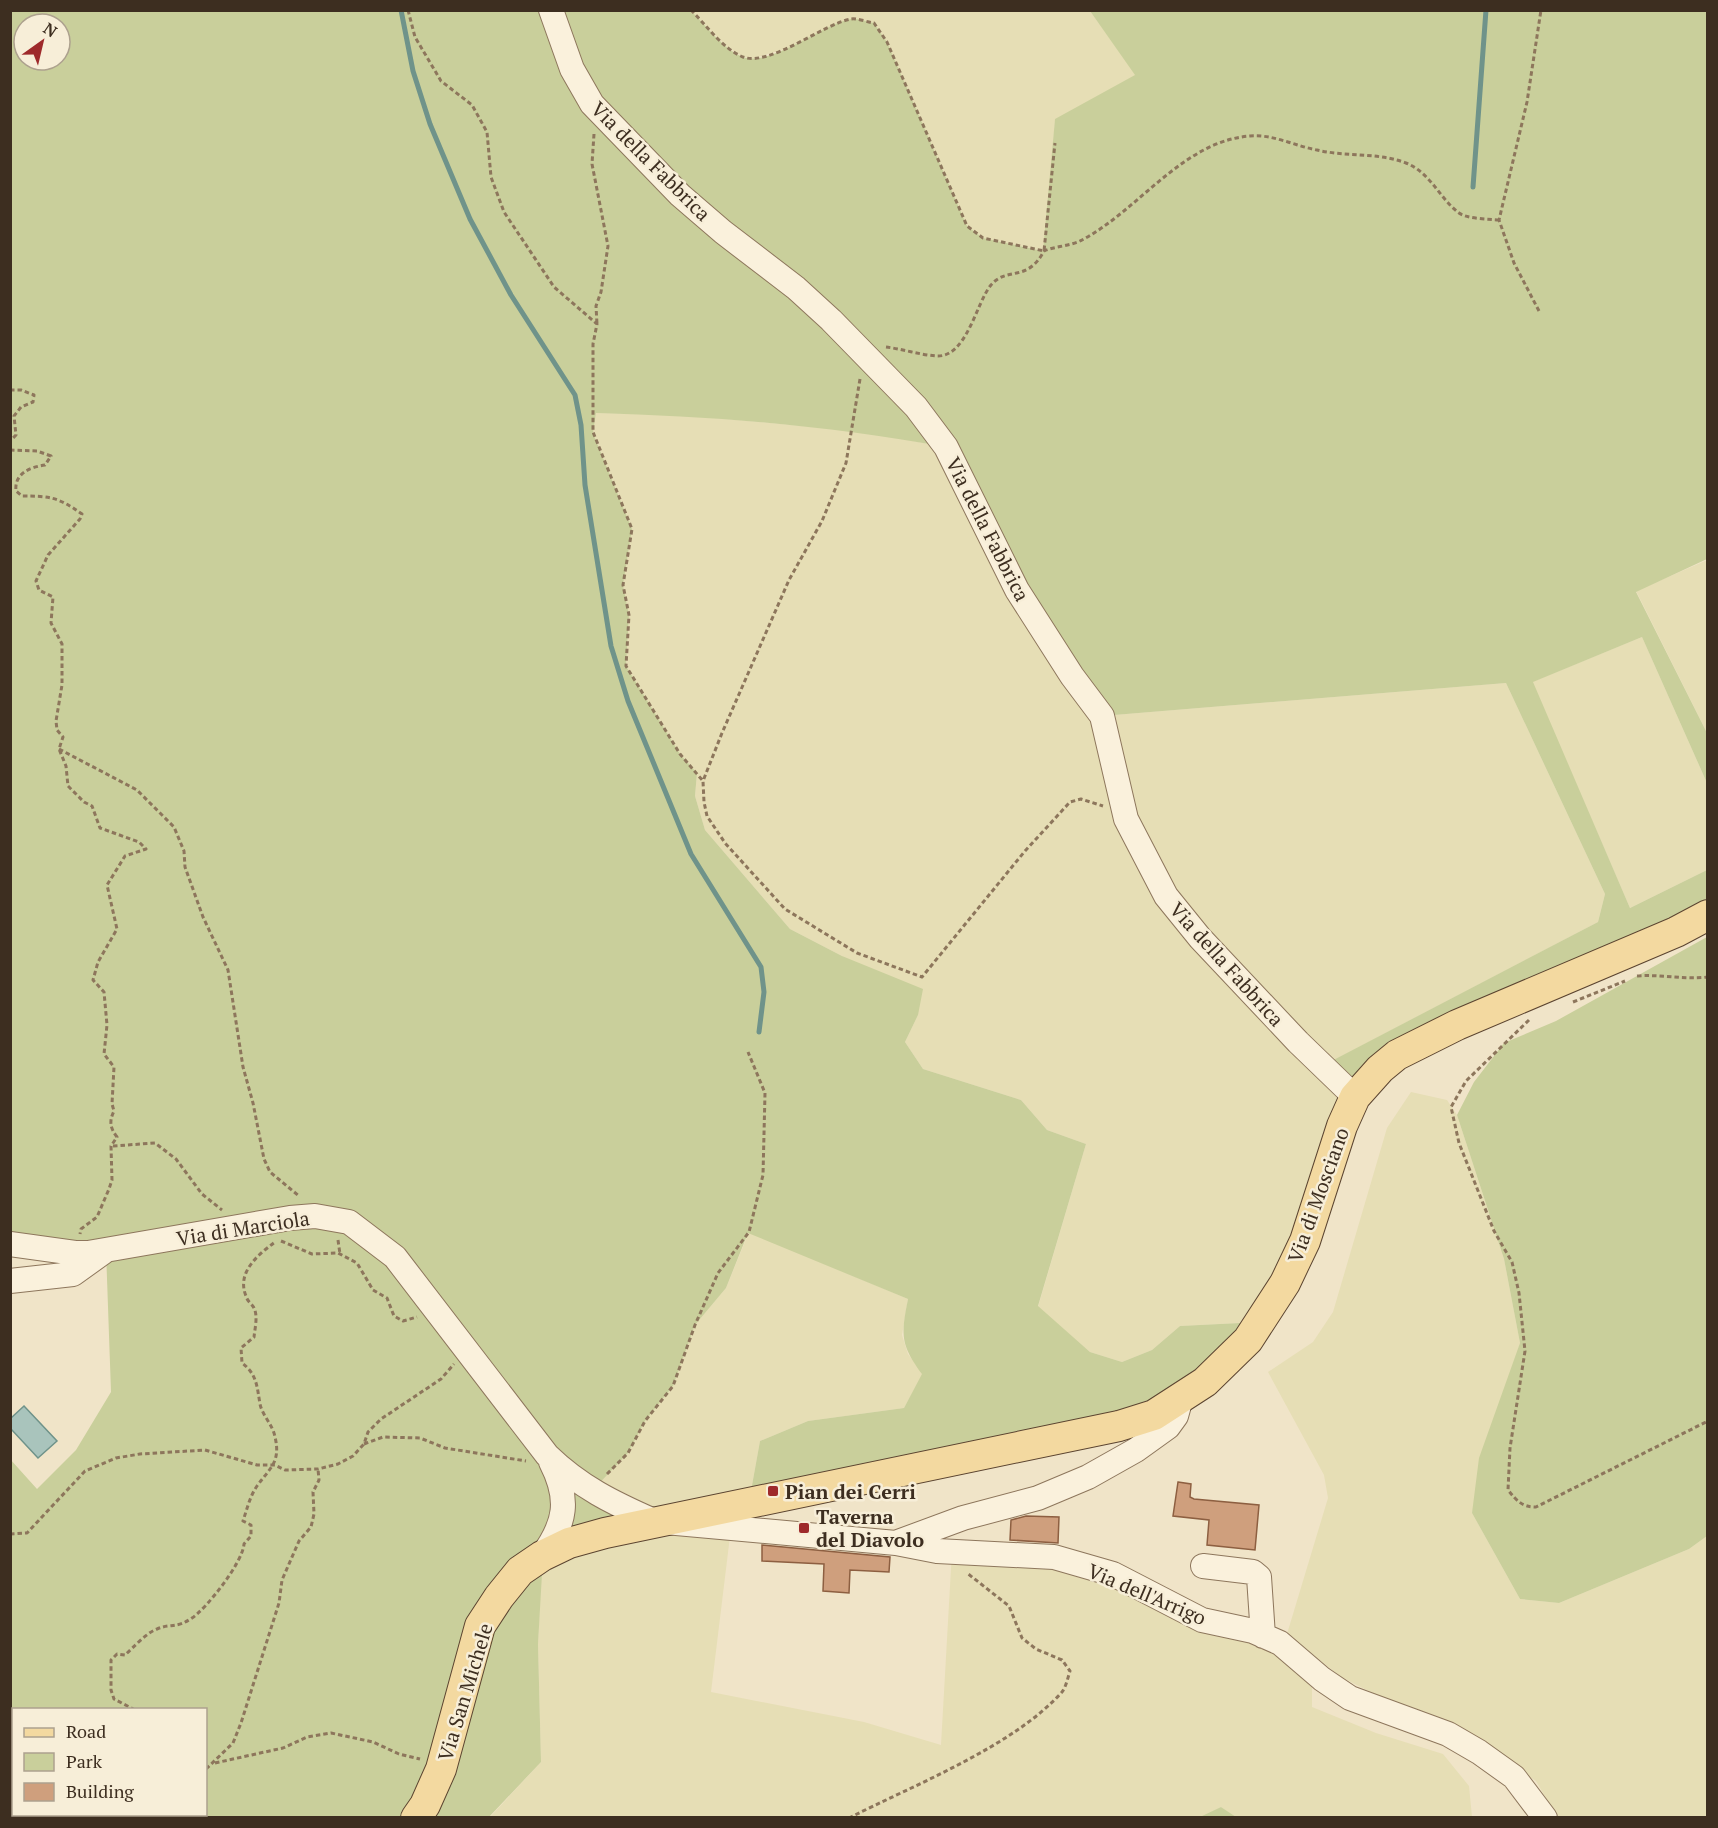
<svg xmlns="http://www.w3.org/2000/svg" width="1718" height="1828" viewBox="0 0 1718 1828" font-family="'PT Serif',serif">
<style>
.farmland{fill:#e6deb5}
.green{fill:#c9cf9b;fill-rule:evenodd}
.water{fill:#a9c4bc;stroke:#6f938a;stroke-width:1.5}
.lines{fill:none;stroke-linecap:round;stroke-linejoin:round}
.stream{stroke:#6f938a;stroke-width:5}
.building{fill:#cf9f7d;stroke:#8d5f41;stroke-width:1.5}
.minor-casing{stroke:#8d765c;stroke-width:26}
.major-casing{stroke:#5b4430;stroke-width:32}
.path{stroke:#8d765c;stroke-width:3;stroke-dasharray:4.5 3;stroke-linecap:butt}
.minor{stroke:#faf1dc;stroke-width:24}
.major{stroke:#f3d9a0;stroke-width:30}
.poi-dot{fill:#9e2a2b;stroke:#f7eed8;stroke-width:2}
.labels{text-anchor:middle;dominant-baseline:central;stroke-width:5;stroke-linejoin:round;paint-order:stroke}
.street-label{font-size:20px;fill:#3d2e20;stroke:#f7eed8}
.poi-label{font-size:20px;font-weight:bold;fill:#3d2e20;stroke:#f7eed8;text-anchor:start}
</style>
<rect width="100%" height="100%" fill="#f0e4c8"/>
<path class="farmland" d="M691 11H1090L1136 75 1055 120 1044 251 983 238 967 226 887 42 874 23 751 59 742 56 727 47Z
M596 413 683 415 858 431 946 447 1102 716 1506 683 1605 894 1598 922 1323 1066 1355 1097 1260 1322 1180 1326 1152 1350 1122 1362 1090 1352 1038 1307 1086 1144 1047 1130 1021 1100 923 1069 905 1042 918 1015 842 956 790 929 705 830 695 796 697 773 680 754 626 666 629 615 623 585 632 529 593 432Z
M1705 561 1707 562V733L1636 591Z
M1642 637 1707 783V870L1630 908 1532 682Z
M1411 1092 1447 1100 1457 1115 1504 1259 1520 1343 1472 1513 1520 1599 1559 1603 1689 1549 1707 1536V1817H1557L1536 1781 1504 1760 1341 1677 1287 1634 1328 1498 1324 1475 1268 1372 1313 1342 1333 1312 1387 1128Z
M749 1232 908 1299 902 1335 908 1354 923 1374 904 1408 808 1421 760 1441 749 1502 731 1528 711 1692 864 1722 941 1745 952 1551 1113 1574 1312 1670V1707L1376 1733 1443 1754 1469 1786 1472 1817 1236 1818 1221 1807 1200 1818H489L541 1762 538 1644 542 1556 592 1491 628 1453 645 1421 673 1386 695 1325 726 1288Z"/>
<path class="green" d="M11 11H691C706 25 723 49 743 57 771 67 823 24 851 19 857 18 867 22 874 23L887 42 967 226 983 238 1043 251 1055 119 1135 75 1090 11H1707V559L1636 592 1707 733V783L1642 637 1533 682 1630 908 1707 870V915L1503 1007 1355 1097 1322 1066 1598 922 1605 894 1506 683 1102 716 946 447C830 426 714 416 596 413L593 433 632 529 623 585 629 615 626 666 680 754 697 773 695 796 705 830 790 929 842 956 923 989 918 1015 905 1042 923 1069 1021 1100 1047 1130 1086 1144 1038 1306 1090 1352 1122 1362 1152 1350 1180 1326 1260 1322 1181 1398 749 1502 760 1441 808 1421 904 1408 922 1374C900 1344 901 1335 908 1299L748 1233 726 1288 695 1325 673 1386 645 1421 628 1453 592 1491 654 1521 543 1556 538 1644 541 1762 489 1817H11L10 1459 37 1489 76 1450 111 1392 106 1250 11 1244ZM24 24H60V60H24ZM14 1710H206V1814H14Z
M1707 937V1536L1689 1549 1559 1603 1520 1599 1472 1513 1479 1458 1520 1343 1504 1259 1457 1115 1474 1082 1504 1043 1556 1021Z
M1221 1807 1236 1817H1200Z"/>
<path class="water" d="M24 1406 57 1441 38 1458 11 1429V1418Z"/>
<g class="lines">
<path class="stream" d="M401 10 413 71 430 124 470 219 511 295 575 395 581 425 585 485 611 646 628 701 691 854 761 967 764 992 759 1032
M1473 187 1486 10"/>
</g>
<path class="building" d="M1178 1482 1191 1484 1190 1497 1194 1499 1259 1505 1255 1550 1207 1545 1209 1520 1173 1516Z
M1026 1516 1059 1517 1058 1543 1010 1540 1011 1520Z
M762 1545 890 1557 889 1572 850 1570 849 1593 823 1591 824 1564 762 1561Z"/>
<g class="lines">
<defs>
<path id="minor" d="M551 10 572 69 592 104 680 195 723 232 796 288 831 320 916 407 946 447 1017 590 1072 676 1102 716 1126 819 1166 896 1200 938 1298 1042 1355 1097
M10 1244 75 1253H88L290 1218 315 1216 349 1222 395 1257 547 1455C580 1487 613 1503 654 1521L896 1543 937 1551 1054 1557 1113 1574 1202 1620 1253 1631 1280 1643 1322 1679 1350 1698 1448 1734 1479 1752 1514 1777 1545 1818
M10 1281 73 1274 105 1251
M898 1542 963 1518 1038 1498 1088 1477 1136 1450 1168 1427 1176 1416 1181 1398
M542 1556C566 1523 570 1499 551 1462
M1203 1566 1253 1572 1259 1577 1263 1636"/>
<path id="major" d="M416 1818 425 1805 441 1769 480 1626 499 1597 520 1571 542 1556 569 1543 605 1533 1119 1426 1154 1415 1205 1382 1248 1340 1285 1283 1305 1241 1342 1126 1355 1097 1380 1069 1397 1055 1457 1025 1676 932 1708 915"/>
</defs>
<use href="#minor" class="minor-casing"/>
<use href="#major" class="major-casing"/>
<path class="path" d="M408 10 415 37 441 81 472 105 487 132 491 177 504 212 554 287 597 324 593 344V432L632 529 623 585 629 615 626 666 680 754 703 781
M691 10C706 25 723 49 743 57 770 67 823 24 851 19 857 18 867 22 874 23L887 42 967 226 983 238 1044 251 1055 143
M594 134 592 164 608 246 601 292 596 306 597 324
M1539 311 1514 263 1499 220 1527 102 1541 10
M886 347C902 349 921 355 937 356 967 357 976 303 991 285 1007 266 1027 283 1044 251 1056 246 1071 246 1082 240 1139 210 1183 141 1250 136 1273 134 1295 146 1317 150 1346 157 1377 152 1406 163 1431 173 1439 198 1459 213 1467 219 1488 219 1499 220
M860 379 846 463 822 521 789 580 722 733 703 781 704 802 707 816 725 843 785 909 857 953 922 977 1025 851 1070 802 1081 799 1103 806
M10 390H21L34 395 33 402 21 407 14 416 16 435 10 441
M10 450 37 451 51 456 45 465C31 467 14 473 16 491L22 496C50 496 58 497 82 514L80 519 48 555 36 581 39 590 53 597 51 623 62 644V685L56 721 57 730 63 737 59 749 66 766 68 786 84 802 92 806 100 828 139 842 146 849 125 856 107 885 117 929 98 962 93 980 104 992 107 1025 104 1054 114 1067 112 1104 114 1111C109 1121 110 1128 117 1137L111 1146 112 1180 109 1189 97 1217 81 1229 80 1234
M59 749 137 790 174 827 184 851 185 867 203 917 228 970 243 1067 253 1103 264 1159 270 1172 299 1196
M1637 976C1661 974 1683 980 1708 977
M1573 1002 1625 981
M1529 1020 1466 1081 1451 1107 1459 1143 1494 1231 1512 1262 1519 1293 1525 1351 1510 1448 1508 1490C1517 1501 1522 1507 1536 1507L1708 1421
M113 1146 155 1143 176 1159 202 1194 222 1210
M338 1240 340 1254
M281 1241 312 1254 338 1253 357 1263 373 1290 387 1298 394 1316 403 1321 417 1317
M364 1444 383 1437 420 1438 445 1448 526 1461
M607 1474 628 1453 645 1421 673 1386 695 1325 718 1273 749 1232 763 1175 765 1093 748 1052
M10 1534 27 1533 85 1471 116 1458 140 1454 205 1450 257 1465H275L285 1470 318 1469 338 1464 353 1456 364 1444 368 1432 381 1419 441 1379 454 1364
M135 1710 114 1699 111 1690V1660L117 1654 125 1655C134 1647 146 1633 157 1629 171 1623 176 1629 192 1618 207 1608 243 1562 244 1544L251 1536V1525L243 1521C247 1509 250 1496 257 1486 270 1468 281 1462 275 1437 273 1425 262 1415 260 1404 257 1387 257 1374 242 1363L241 1348 254 1337C255 1328 258 1316 254 1308 252 1304 247 1301 246 1296 236 1272 259 1254 275 1242
M215 1763 283 1748 307 1737 331 1733 373 1742 399 1754 420 1759
M206 1769 233 1743 241 1723 279 1603 282 1580 299 1541 311 1527 314 1514 313 1492 319 1480 318 1469
M147 1818 150 1814
M849 1818C914 1785 1014 1746 1062 1692 1066 1687 1068 1677 1070 1671L1062 1660 1036 1649 1022 1638 1009 1606 967 1573"/>
<use href="#minor" class="minor"/>
<use href="#major" class="major"/>
</g>
<g class="poi-dot">
<rect x="767" y="1485" width="12" height="12" rx="3"/>
<rect x="798" y="1522" width="12" height="12" rx="3"/>
</g>
<g class="labels">
<g class="street-label">
<text transform="translate(651 161) rotate(45)">Via della Fabbrica</text>
<text transform="translate(988 529) rotate(63)">Via della Fabbrica</text>
<text transform="translate(1227 964) rotate(48)">Via della Fabbrica</text>
<text transform="translate(1318 1195) rotate(-70)">Via di Mosciano</text>
<text transform="translate(243 1228) rotate(-9)">Via di Marciola</text>
<text transform="translate(1147 1594) rotate(23)">Via dell'Arrigo</text>
<text transform="translate(465 1692) rotate(-73)">Via San Michele</text>
</g>
<g class="poi-label">
<text x="785" y="1491">Pian dei Cerri</text>
<text x="816" y="1516">Taverna<tspan x="816" dy="23">del Diavolo</tspan></text>
</g>
</g>
<rect width="1718" height="1828" fill="none" stroke="#3d2e20" stroke-width="24"/>
<rect x="12" y="1708" width="195" height="108" fill="#f7eed8" stroke="#ada18e" stroke-width="1.5"/>
<rect x="24" y="1728" width="30" height="9" fill="#f3d9a0" stroke="#ada18e" stroke-width="1.5"/>
<text x="66" y="1738" font-size="18" fill="#3d2e20">Road</text>
<rect x="24" y="1753" width="30" height="18" fill="#c9cf9b" stroke="#ada18e" stroke-width="1.5"/>
<text x="66" y="1768" font-size="18" fill="#3d2e20">Park</text>
<rect x="24" y="1783" width="30" height="18" fill="#cf9f7d" stroke="#ada18e" stroke-width="1.5"/>
<text x="66" y="1798" font-size="18" fill="#3d2e20">Building</text>
<g transform="translate(42 42) rotate(34)"><circle r="28" fill="#f7eed8" stroke="#ada18e" stroke-width="1.5"/>
<path d="M0-4.5L10 22L0 15L-10 22Z" fill="#9e2a2b"/>
<text y="-9" font-size="16" font-weight="bold" text-anchor="middle" fill="#3d2e20">N</text>
</g>
</svg>
